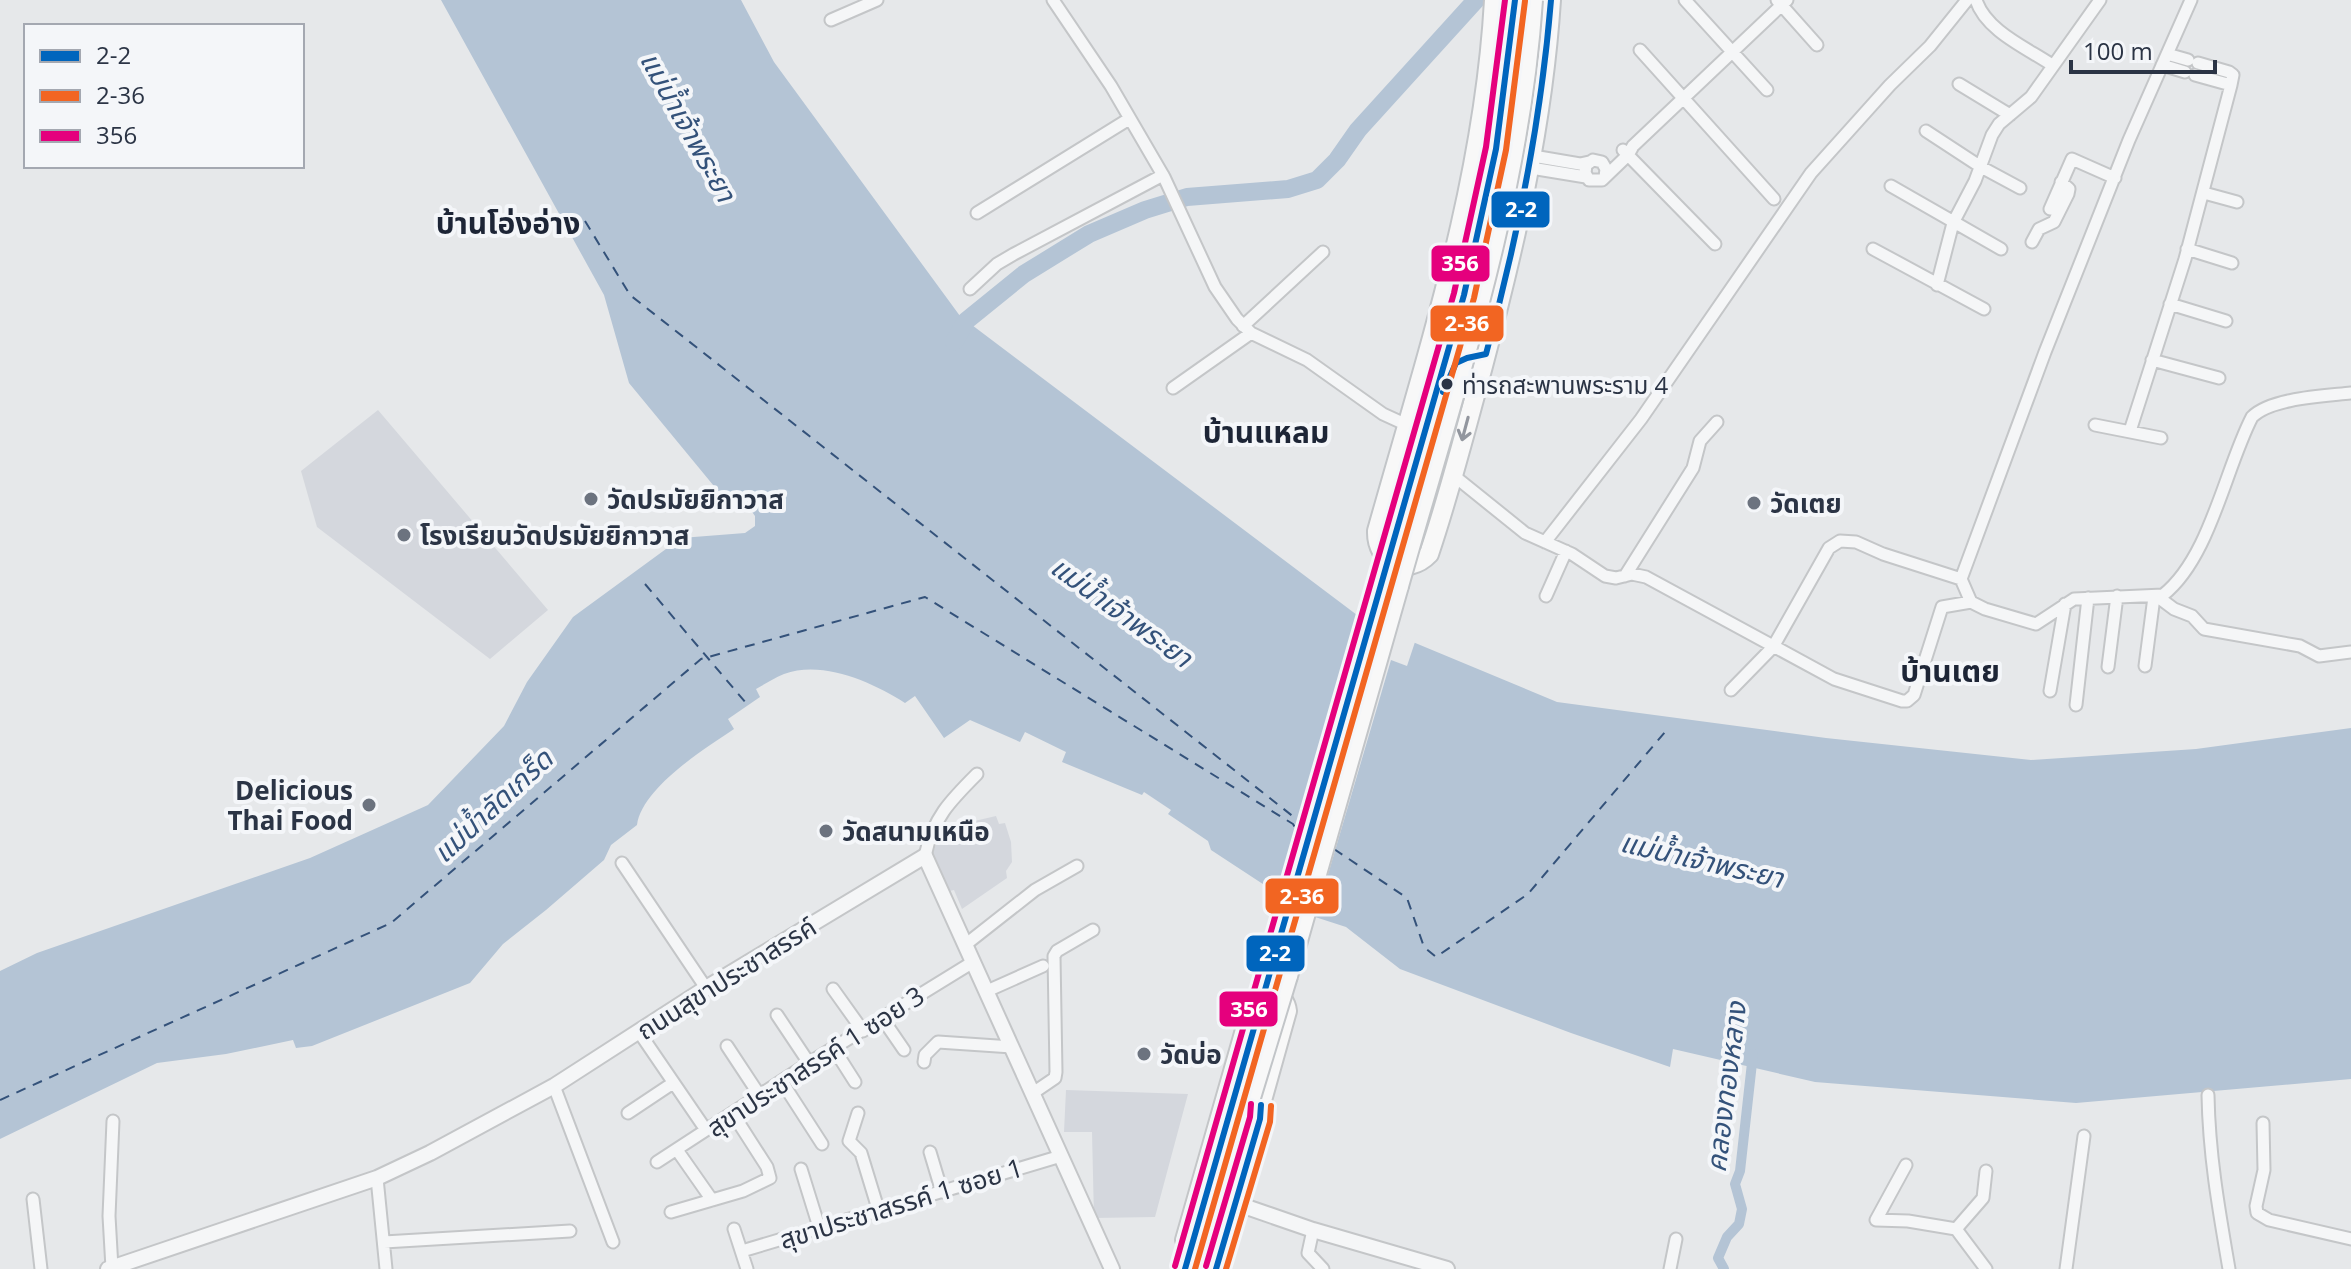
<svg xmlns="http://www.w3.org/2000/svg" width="2351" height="1269" viewBox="0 0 2351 1269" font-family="'Open Sans','Noto Sans Thai',sans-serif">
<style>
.built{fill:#d4d7dd}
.water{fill:#b4c4d5}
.pier{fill:#e6e8ea}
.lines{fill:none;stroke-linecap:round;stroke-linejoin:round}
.canal{stroke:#b4c4d5;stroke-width:10}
.river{stroke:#b4c4d5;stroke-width:18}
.ferry{stroke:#34527a;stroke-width:2;stroke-dasharray:10 8;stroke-linecap:butt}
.minor-casing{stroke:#c4c6c8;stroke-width:15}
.tertiary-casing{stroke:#c4c6c8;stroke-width:18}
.secondary-casing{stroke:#c4c6c8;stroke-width:20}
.primary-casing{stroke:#c2c5c8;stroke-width:22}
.minor{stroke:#f5f6f7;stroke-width:11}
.tertiary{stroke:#f5f6f7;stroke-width:14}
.secondary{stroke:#f8f8f8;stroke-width:16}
.primary{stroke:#f8f8f8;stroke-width:18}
.primary-bridge-casing{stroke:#c2c5c8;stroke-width:22;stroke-linecap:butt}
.primary-bridge{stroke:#f8f8f8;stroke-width:18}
.bus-1-casing{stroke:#f4f6f9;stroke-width:12}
.bus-2-casing{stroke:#f4f6f9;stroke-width:12}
.bus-3-casing{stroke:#f4f6f9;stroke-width:12}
.bus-1{stroke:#0065bd;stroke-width:6}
.bus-2{stroke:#f26522;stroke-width:6}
.bus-3{stroke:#e5007d;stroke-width:6}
.oneway{stroke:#92969e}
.bus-dot{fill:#2b3445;stroke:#f4f6f9;stroke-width:3}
.poi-dot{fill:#6c737f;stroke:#f4f6f9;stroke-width:3}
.labels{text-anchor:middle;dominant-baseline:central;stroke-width:8;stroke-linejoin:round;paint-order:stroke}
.bus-label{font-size:24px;fill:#2b3445;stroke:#f4f6f9;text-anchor:start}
.poi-label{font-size:26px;font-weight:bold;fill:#2b3445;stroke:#f4f6f9;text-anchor:start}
.street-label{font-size:26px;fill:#2b3445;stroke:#f4f6f9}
.water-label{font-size:28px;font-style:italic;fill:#34527a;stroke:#f4f6f9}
.quarter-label{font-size:30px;font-weight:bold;fill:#1d2536;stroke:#f4f6f9}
.line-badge{stroke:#f4f6f9;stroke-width:3}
.badge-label{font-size:22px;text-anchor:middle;font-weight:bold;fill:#fff}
</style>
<rect width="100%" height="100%" fill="#e6e8ea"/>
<path class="built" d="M378 410 548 610 490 659 317 527 301 471Z
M996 816 999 824 1005 823 1011 842 1012 862 1006 871 1007 878 962 909 954 890 945 892 939 879 932 855 938 839 966 823Z
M1066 1090 1188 1094 1155 1217 1094 1218 1092 1132H1064Z"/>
<path class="water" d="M441 0H741L774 62 960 316 1357 615 1396 635 1557 702 1826 738 2031 760 2196 749 2351 728V1079L2076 1103 1815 1082 1673 1049 1670 1067 1571 1033 1400 969 1346 927 1275 904V892L1211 850 1208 841 1168 814 1171 810 1144 792 1142 795 1062 762 1066 752 1025 732 1020 742 970 720 944 738 915 696 905 703C872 682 823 660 784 674 774 678 765 684 756 689L760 697 728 719 734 729C704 749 642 788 637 825L611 845 604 860 546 910 503 944 470 983 312 1046 296 1048 293 1040 226 1054 157 1063 0 1139V971L37 953 310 858 428 805 504 726 527 682 573 617 681 538 745 533 755 526V516L745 502 718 491 629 383 604 295Z"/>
<path class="pier" d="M1361 612 1399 632 1398 635 1415 642 1407 666 1391 660 1327 878 1340 883 1338 890 1329 888 1328 892 1332 894 1328 909 1319 906 1314 920 1274 908Z"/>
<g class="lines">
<path class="canal" d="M1724 1269 1718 1258 1727 1237 1739 1224 1742 1209 1735 1184 1740 1171 1753 1054"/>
<path class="river" d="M954 342 966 321 1024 274 1089 234 1145 210 1187 197 1288 189 1317 180 1337 160 1358 130 1476 0"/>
<path class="ferry" d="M585 221 630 295 1304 825
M645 584 746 703
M1334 849 1407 898 1424 947 1436 957 1528 894 1665 732
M1325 875 1331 884
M0 1100 391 923 701 659 925 597 1293 824 1300 836"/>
<defs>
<path id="minor" d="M1053 0 1111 86 1164 177 1215 287 1237 319 1251 333 1307 360 1383 414 1407 425
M1685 0 1767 90
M1777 0 1817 45
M1976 0C1986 31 2027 48 2052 65
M831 20 877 0
M1640 50 1774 199
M2167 54 2188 60
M2162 65 2185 72
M2195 75 2231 85
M1959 84 2010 115
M1926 131 1981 167 2020 188
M1623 150 1715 244
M1533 156 1580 164 1589 162
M1531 168 1586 177
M1605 177 1606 169 1602 162 1593 160 1586 165 1585 173 1589 180H1602L1628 155 1633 146 1787 0
M1891 186 2001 249
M2204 193 2237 202
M2050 209 2072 159 2115 178
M977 213 1129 119
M2032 242 2039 229 2054 222 2068 194 2069 189 2061 182
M1873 249 1984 309
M2187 249 2232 263
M1937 285 1953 223 1975 181 1992 135 1999 124 2031 97 2100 0
M970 289 997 264 1014 254 1163 175
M2170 304 2226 321
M1243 326 1323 252
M2152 360 2219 378
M1173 388 1251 333
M2095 425 2161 438
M2130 431 2185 259 2231 85 2233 75 2229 72 2198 63
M1453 475 1525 533 1572 554 1605 576 1616 578 1632 574 1646 577 1834 679 1902 701H1907L1914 695 1942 607 1971 602
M1545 542 1641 419 1811 173 1890 85 1930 46 1967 0
M1625 576 1693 468 1700 441 1717 422
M1961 579 1971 602 1985 609 2036 624 2074 599 2163 595C2210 558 2225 469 2252 417 2271 398 2324 396 2351 393
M1546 596 1566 551
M2158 597 2174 609 2192 616 2204 629 2300 646 2319 656 2351 652
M2145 666 2154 597
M2108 667 2117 596
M1731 690 1773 647 1829 548 1840 541 1856 542 1883 554 1961 579 2045 352 2129 140 2191 0
M2050 691 2065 604
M2076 705 2088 598
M925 856C933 818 950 801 977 774
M622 863 706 988
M965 945 1035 890 1077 866
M833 989 863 1031
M987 991 1043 966
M777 1015 809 1063
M882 1018 904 1050
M639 1032 706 1130
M727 1046 760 1096
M834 1049 855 1082
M924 1062 925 1055 938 1042 1012 1047
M782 1082 822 1144
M554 1086 613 1242
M1033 1093 1055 1078 1056 1072 1054 956 1057 951 1093 930
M2208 1095C2209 1155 2219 1211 2229 1269
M628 1113 673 1083
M858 1113 849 1141 861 1153 879 1212
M2263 1123 2264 1170 2256 1206 2257 1213 2269 1220 2351 1239
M677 1150 712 1200
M930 1152 942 1192
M657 1162 809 1063 973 962
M1906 1165 1876 1220 1908 1221 1956 1229 1986 1269
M801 1169 819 1227
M377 1178 386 1269
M33 1199 41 1269
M671 1212 743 1191 770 1178 767 1167 733 1114
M734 1229 747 1269
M1956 1229 1983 1198 1986 1171
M1313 1230 1308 1253 1323 1269
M384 1242 570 1231
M742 1251 1061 1156
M112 1268 109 1216 113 1121
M1670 1269 1676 1239
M2066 1269 2084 1136"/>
<path id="tertiary" d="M1235 1203 1313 1230 1447 1269
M108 1269 377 1178 430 1153 554 1086 706 988 925 856 1112 1269"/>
<path id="secondary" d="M1184 1240 1253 998C1267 985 1286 993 1288 1011L1216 1269"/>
<path id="primary" d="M1494 0C1484 183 1426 356 1377 531 1376 562 1407 577 1429 554 1450 492 1466 428 1483 366 1515 245 1543 125 1551 0
M1272 970 1383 581
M1288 976 1399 586
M1200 1269 1250 1101"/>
</defs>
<use href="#minor" class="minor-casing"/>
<use href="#tertiary" class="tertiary-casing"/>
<use href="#secondary" class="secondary-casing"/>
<use href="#primary" class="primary-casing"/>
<use href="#minor" class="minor"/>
<use href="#tertiary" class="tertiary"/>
<use href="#secondary" class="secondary"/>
<use href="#primary" class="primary"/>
<defs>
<path id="primary-bridge" d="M1383 581C1405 509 1424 437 1444 364 1477 243 1506 126 1515 0
M1399 586C1453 394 1520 201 1533 0
M1250 1101 1288 976
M1185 1269 1272 970"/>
</defs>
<use href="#primary-bridge" class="primary-bridge-casing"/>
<use href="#primary-bridge" class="primary-bridge"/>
<defs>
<path id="bus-1" d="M1443 392 1456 363 1467 358 1486 354C1518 237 1541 121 1551 0
M1185 1269 1464 295 1496 149 1515 0
M1216 1269 1260 1119 1261 1105"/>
<path id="bus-2" d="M1195 1269 1474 298 1506 150 1525 1
M1226 1269 1270 1122 1271 1106"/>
<path id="bus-3" d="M1175 1266 1454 293 1486 147 1505 0
M1206 1266 1250 1117 1251 1104"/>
</defs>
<use href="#bus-1" class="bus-1-casing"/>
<use href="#bus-2" class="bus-2-casing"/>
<use href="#bus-3" class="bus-3-casing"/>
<use href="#bus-1" class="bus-1"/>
<use href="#bus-2" class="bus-2"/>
<use href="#bus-3" class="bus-3"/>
</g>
<defs><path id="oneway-shaft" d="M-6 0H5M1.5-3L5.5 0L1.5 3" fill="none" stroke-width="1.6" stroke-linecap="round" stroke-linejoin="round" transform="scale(2)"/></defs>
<use class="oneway" href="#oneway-shaft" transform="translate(1465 429) rotate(105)"/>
<circle class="bus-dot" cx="1447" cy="384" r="7"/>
<g class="poi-dot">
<circle cx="591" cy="499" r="8"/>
<circle cx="1754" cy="503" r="8"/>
<circle cx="404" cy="535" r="8"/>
<circle cx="369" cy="805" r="8"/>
<circle cx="826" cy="831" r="8"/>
<circle cx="1144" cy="1054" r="8"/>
</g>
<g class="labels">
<g class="bus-label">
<text x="1462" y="384">ท่ารถสะพานพระราม 4</text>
</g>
<g class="poi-label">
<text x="607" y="499">วัดปรมัยยิกาวาส</text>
<text x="1770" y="503">วัดเตย</text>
<text x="420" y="535">โรงเรียนวัดปรมัยยิกาวาส</text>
<text x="353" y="790" text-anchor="end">Delicious<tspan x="353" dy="30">Thai Food</tspan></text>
<text x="842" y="831">วัดสนามเหนือ</text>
<text x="1160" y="1054">วัดบ่อ</text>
</g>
<g class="street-label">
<text transform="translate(726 978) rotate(-32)">ถนนสุขาประชาสรรค์</text>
<text transform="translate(815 1061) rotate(-33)">สุขาประชาสรรค์ 1 ซอย 3</text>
<text transform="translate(901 1203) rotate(-17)">สุขาประชาสรรค์ 1 ซอย 1</text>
</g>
<g class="water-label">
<text transform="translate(689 126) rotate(61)">แม่น้ำเจ้าพระยา</text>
<text transform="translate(1122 611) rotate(36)">แม่น้ำเจ้าพระยา</text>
<text transform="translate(492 805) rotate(-43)">แม่น้ำลัดเกร็ด</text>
<text transform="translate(1702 859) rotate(13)">แม่น้ำเจ้าพระยา</text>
<text transform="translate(1725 1087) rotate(-83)">คลองทองหลาง</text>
</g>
<g class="quarter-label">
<text x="508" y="222">บ้านโอ่งอ่าง</text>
<text x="1266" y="431">บ้านแหลม</text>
<text x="1950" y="670">บ้านเตย</text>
</g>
</g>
<g class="line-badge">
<rect x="1490" y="190" width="61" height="39" rx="8" fill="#0065bd"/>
<rect x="1430" y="244" width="61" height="39" rx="8" fill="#e5007d"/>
<rect x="1429" y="304" width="76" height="39" rx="8" fill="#f26522"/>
<rect x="1264" y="877" width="76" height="38" rx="8" fill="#f26522"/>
<rect x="1245" y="934" width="61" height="39" rx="8" fill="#0065bd"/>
<rect x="1218" y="990" width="61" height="38" rx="8" fill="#e5007d"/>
</g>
<g class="badge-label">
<text x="1521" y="217">2-2</text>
<text x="1460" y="271">356</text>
<text x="1467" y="331">2-36</text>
<text x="1302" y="904">2-36</text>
<text x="1275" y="961">2-2</text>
<text x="1249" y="1017">356</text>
</g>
<rect x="24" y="24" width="280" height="144" fill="#f4f6f9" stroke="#a4a8b1" stroke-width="2"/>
<rect x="40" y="50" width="40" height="12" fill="#0065bd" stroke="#a4a8b1" stroke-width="2"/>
<text x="96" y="64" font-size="24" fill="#2b3445">2-2</text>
<rect x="40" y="90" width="40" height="12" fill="#f26522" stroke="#a4a8b1" stroke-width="2"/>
<text x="96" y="104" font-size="24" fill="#2b3445">2-36</text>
<rect x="40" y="130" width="40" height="12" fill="#e5007d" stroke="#a4a8b1" stroke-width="2"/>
<text x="96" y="144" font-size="24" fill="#2b3445">356</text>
<path d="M2071 60v12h144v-12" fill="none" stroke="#2b3445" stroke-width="4"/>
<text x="2083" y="60" font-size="24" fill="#2b3445" stroke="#f4f6f9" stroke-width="6" paint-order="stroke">100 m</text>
</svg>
